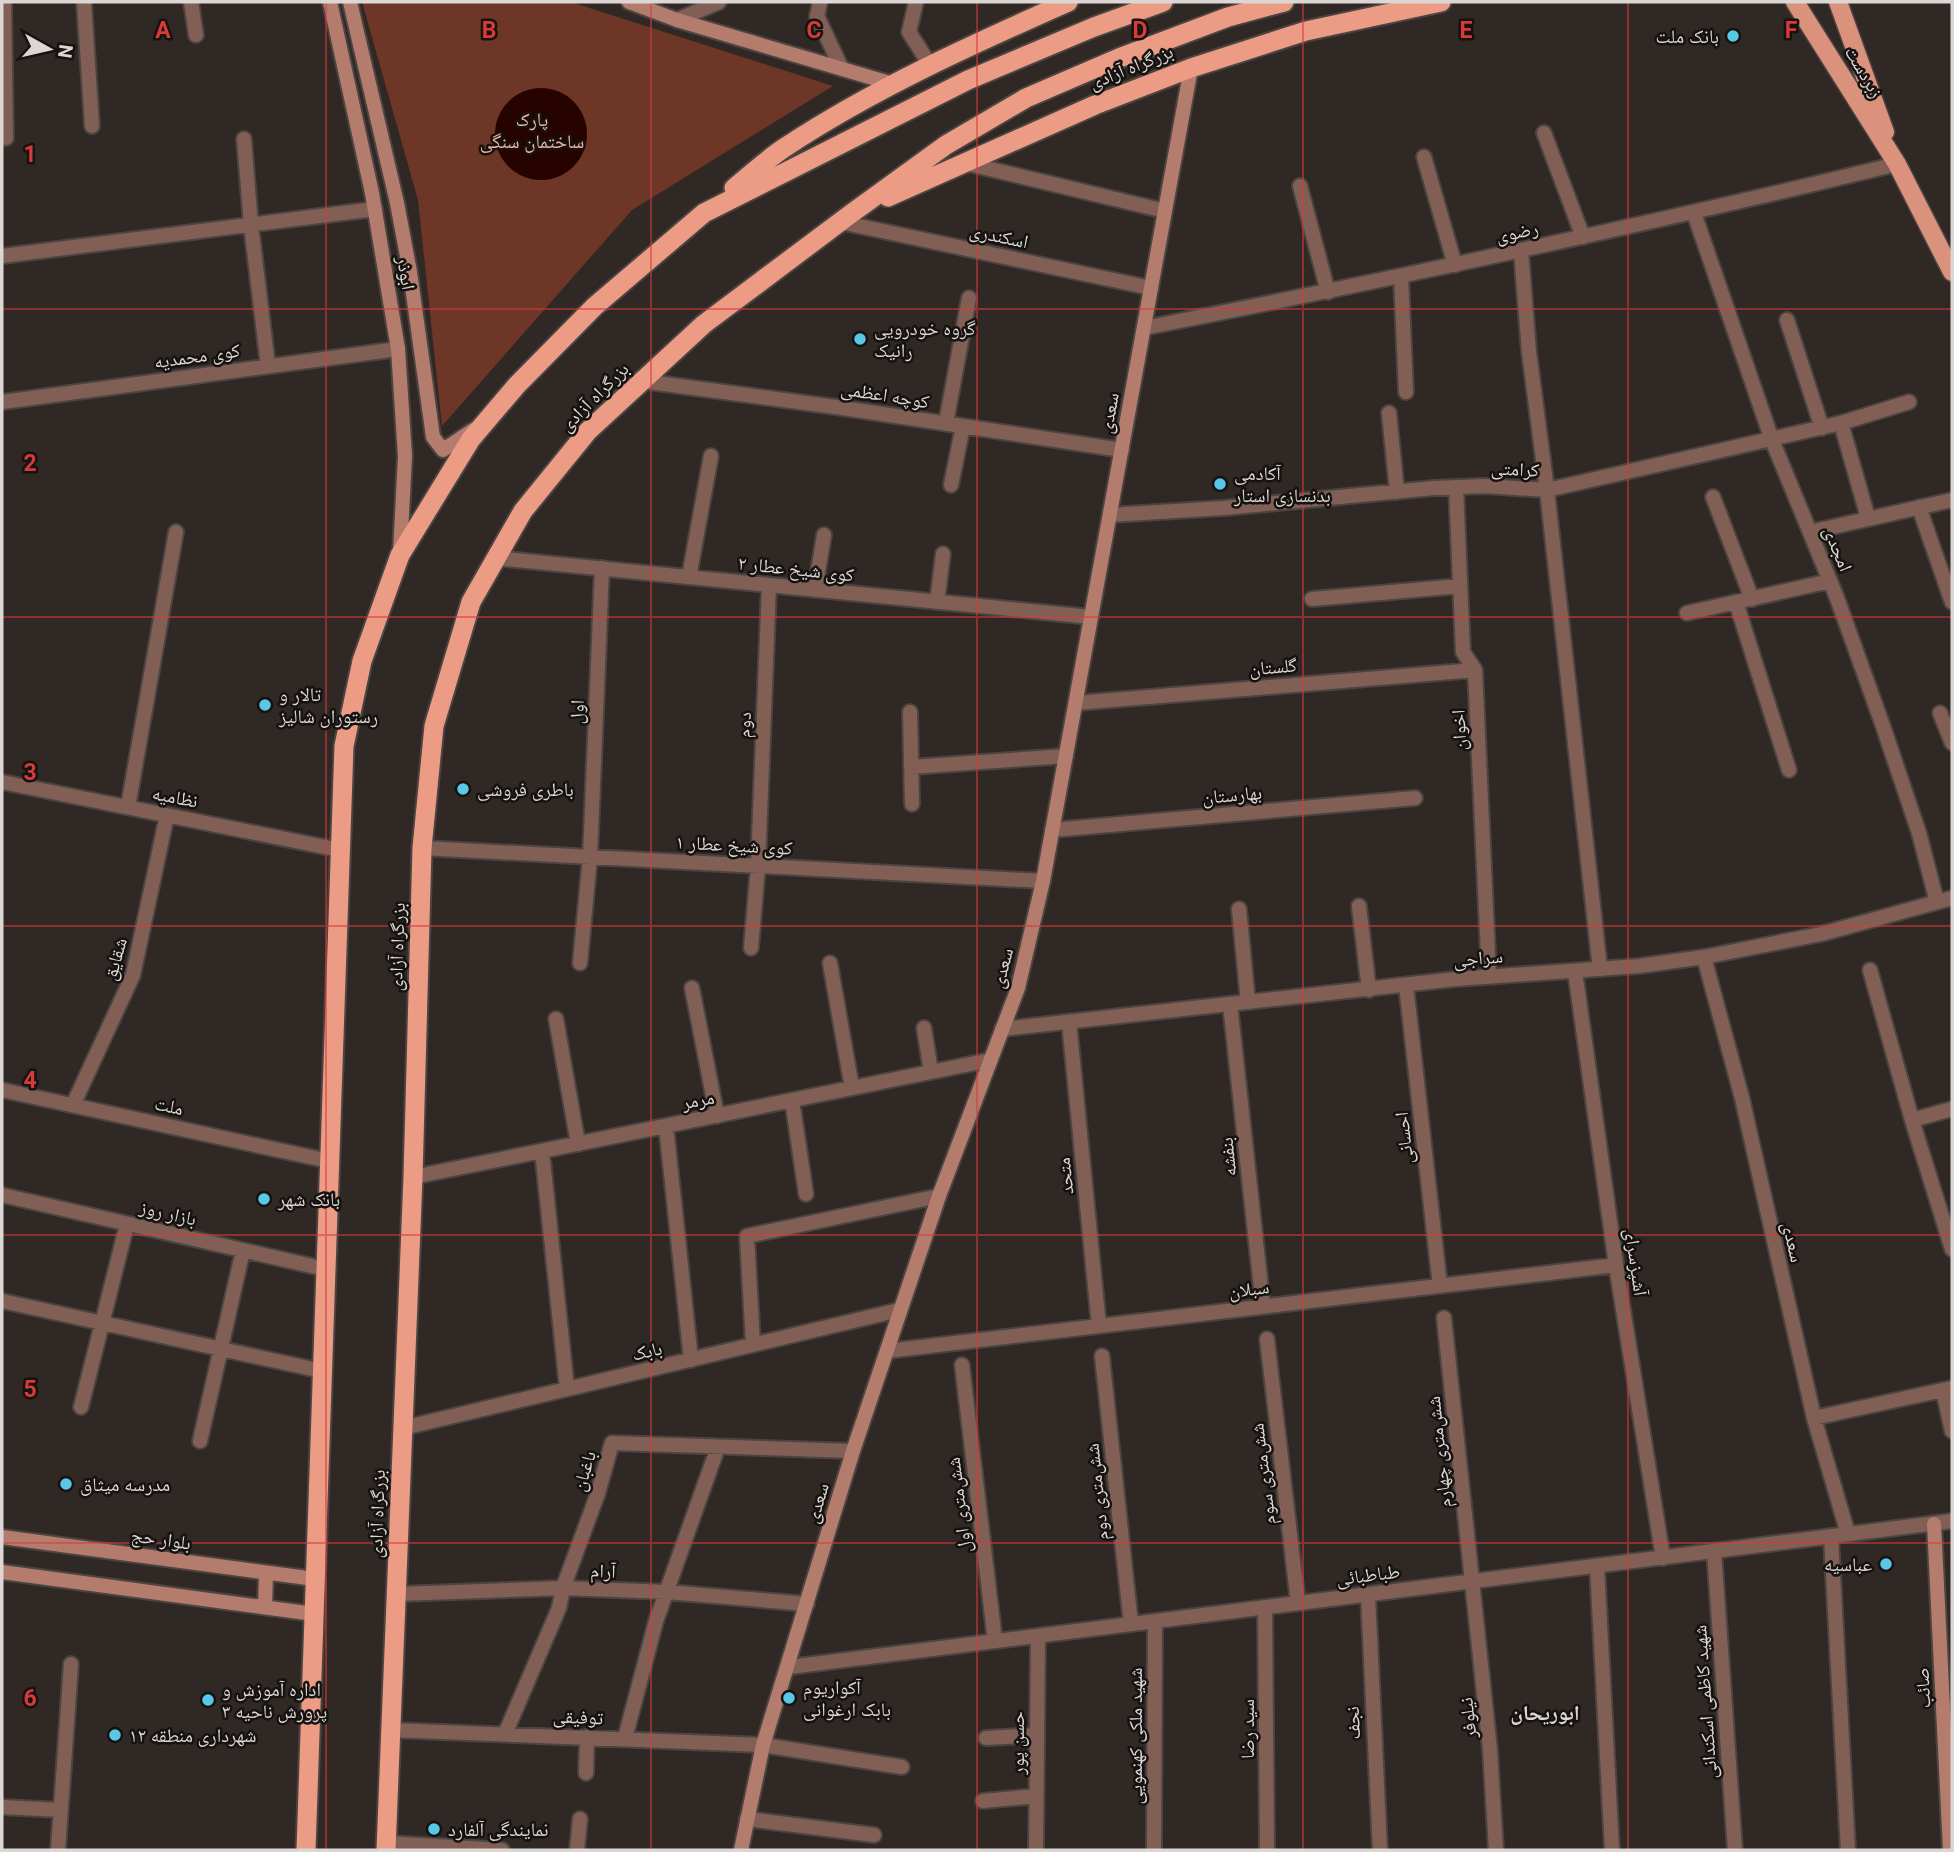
<svg xmlns="http://www.w3.org/2000/svg" width="1954" height="1852" viewBox="0 0 1954 1852" font-family="Roboto,'Noto Naskh Arabic',sans-serif">
<style>
.green{fill:#6e3626}
.water{fill:#270300}
.lines{fill:none;stroke-linecap:round;stroke-linejoin:round}
.minor-casing{stroke:#4c4441;stroke-width:18}
.tertiary-casing{stroke:#4c4441;stroke-width:18}
.secondary-casing{stroke:#4c4441;stroke-width:18}
.primary-casing{stroke:#4c4441;stroke-width:21}
.trunk-casing{stroke:#4c4441;stroke-width:23}
.minor{stroke:#825f55;stroke-width:14}
.tertiary{stroke:#825f55;stroke-width:14}
.secondary{stroke:#b47c6c;stroke-width:14}
.primary{stroke:#da927d;stroke-width:18}
.trunk{stroke:#ec9c85;stroke-width:19}
.grid{fill:none;stroke:#d73a39;stroke-width:2;stroke-opacity:0.55}
.poi-dot{fill:#59c8e4;stroke:#151210;stroke-width:2.5}
.labels{text-anchor:middle;dominant-baseline:central;stroke-width:5;stroke-linejoin:round;paint-order:stroke}
.poi-label{font-size:19px;fill:#dcd7d5;stroke:#151210;text-anchor:start}
.street-label{font-size:19px;fill:#dcd7d5;stroke:#151210}
.park-label{font-size:19px;fill:#f6b39f;stroke:#151210}
.neighbourhood-label{font-size:21px;font-weight:bold;fill:#dcd7d5;stroke:#151210}
.grid-label{font-size:23px;text-anchor:middle;font-weight:bold;fill:#d73a39;stroke:#151210;stroke-width:5;stroke-linejoin:round;paint-order:stroke}
</style>
<rect width="100%" height="100%" fill="#302825"/>
<path class="green" d="M362 2H571L833 86 632 210 442 426 418 200Z"/>
<path class="water" d="M495 134a46 46 0 1 1 92 0a46 46 0 1 1-92 0Z"/>
<g class="lines">
<defs>
<path id="minor" d="M4 2 6 138
M84 2 92 126
M191 2 196 35
M916 2 909 32 930 65
M1544 133 1583 237
M244 139 251 225 268 366
M1424 157 1455 265
M965 163 1165 211
M1300 186 1328 292
M1694 213 1772 440 1837 598 1883 726 1919 833 1937 902
M840 222 1151 288
M1521 251 1529 352 1547 490 1600 969
M2 256 375 209
M1401 277 1406 392
M1787 320 1822 428
M642 381 836 407 1122 450
M2 402 398 349
M1389 413 1397 492
M946 423 969 298
M1841 423 1868 518
M951 485 963 426
M1456 487 1463 652 1475 670 1489 976
M1713 497 1752 599
M1919 507 1952 602
M1110 515 1224 508 1434 488 1485 486 1547 490 1841 423 1909 402
M1810 532 1952 500
M496 558 1091 617
M689 577 711 456
M815 590 824 535
M1312 599 1460 586
M937 602 943 554
M1736 602 1789 770
M1687 613 1830 581
M1076 703 1475 670
M910 712 912 804
M1940 713 1952 743
M911 767 1066 756
M2 782 340 850
M128 807 176 532
M1052 830 1415 798
M422 848 1043 881
M1359 906 1369 990
M1239 909 1248 1002
M751 948 758 866 769 585
M1704 957 1742 1098 1814 1418 1848 1534
M580 963 590 857 602 568
M830 963 852 1088
M1870 970 1912 1120 1952 1249
M1575 971 1616 1265 1663 1558
M1406 985 1440 1286
M692 988 717 1116
M1230 1004 1263 1306
M556 1019 578 1144
M1069 1022 1099 1326
M924 1028 931 1072
M792 1100 806 1194
M73 1105 133 975 167 815
M1912 1120 1952 1109
M666 1126 691 1360
M542 1151 567 1389
M413 1177 990 1060
M2 1195 325 1269
M2 1301 322 1371
M1444 1318 1490 1750 1496 1850
M1267 1339 1298 1603
M753 1345 747 1236 939 1196
M887 1351 1616 1265
M1102 1356 1131 1624
M962 1365 995 1641
M1943 1390 1952 1431
M81 1407 127 1224
M1814 1418 1952 1388
M403 1428 899 1310
M200 1441 243 1250
M1831 1537 1848 1850
M1714 1551 1735 1850
M1597 1566 1612 1850
M397 1594 563 1588 667 1592 807 1604
M1368 1595 1380 1850
M1265 1607 1267 1850
M391 1730 763 1745 902 1767
M505 1734 559 1608 563 1588 598 1493 612 1443 853 1451
M625 1738 656 1621 718 1447
M986 1738 1037 1735
M586 1773 587 1737
M983 1801 1036 1796
M2 1807 60 1810
M747 1819 874 1835
M387 1843 502 1850
M58 1850 71 1664
M577 1850 580 1819
M1036 1850 1038 1636
M1154 1850 1155 1621"/>
<path id="tertiary" d="M820 2 817 16 842 69
M677 20 719 2
M1144 328C1396 278 1647 225 1897 164
M1002 1029 1456 979 1639 966 1704 957 1821 934 1952 898
M2 1090 329 1161
M789 1667 1952 1521"/>
<path id="secondary" d="M330 2 372 193 398 349 405 456 400 553
M350 2 397 203 410 272 433 437 443 450 473 430
M629 2 677 20 893 84
M1934 1524 1950 1850
M2 1537 315 1579
M2 1572 314 1614
M265 1607 266 1573
M741 1850 763 1745 853 1451 939 1196 1018 988 1043 881 1191 68"/>
<path id="primary" d="M1795 2 1897 164 1952 272
M1838 2 1885 132"/>
<path id="trunk" d="M734 188C750 175 766 160 784 148 873 89 971 45 1068 2
M888 197 1095 105 1191 68 1306 31 1441 2
M306 1850 344 746 362 661 400 555 471 439 517 385 595 306 704 213 968 80 1094 27 1163 2
M386 1850 413 1177 422 848 434 726 471 602 523 511 588 431 704 324 852 213 946 145 1026 98 1119 58 1228 17 1284 2"/>
</defs>
<use href="#minor" class="minor-casing"/>
<use href="#tertiary" class="tertiary-casing"/>
<use href="#secondary" class="secondary-casing"/>
<use href="#primary" class="primary-casing"/>
<use href="#trunk" class="trunk-casing"/>
<use href="#minor" class="minor"/>
<use href="#tertiary" class="tertiary"/>
<use href="#secondary" class="secondary"/>
<use href="#primary" class="primary"/>
<use href="#trunk" class="trunk"/>
</g>
<path class="grid" d="M326 2V1850M651 2V1850M977 2V1850M1303 2V1850M1628 2V1850M2 309H1952M2 617H1952M2 926H1952M2 1235H1952M2 1543H1952"/>
<g class="poi-dot">
<circle cx="1733" cy="36" r="7"/>
<circle cx="860" cy="339" r="7"/>
<circle cx="1220" cy="484" r="7"/>
<circle cx="265" cy="705" r="7"/>
<circle cx="463" cy="789" r="7"/>
<circle cx="264" cy="1199" r="7"/>
<circle cx="66" cy="1484" r="7"/>
<circle cx="1886" cy="1564" r="7"/>
<circle cx="789" cy="1698" r="7"/>
<circle cx="208" cy="1700" r="7"/>
<circle cx="115" cy="1735" r="7"/>
<circle cx="434" cy="1829" r="7"/>
</g>
<g class="labels">
<g class="poi-label">
<text x="1719" y="36" text-anchor="end">بانک ملت</text>
<text x="874" y="328">گروه خودرویی<tspan x="874" dy="22">رانیک</tspan></text>
<text x="1234" y="473">آکادمی<tspan x="1234" dy="22">بدنسازی استار</tspan></text>
<text x="279" y="694">تالار و<tspan x="279" dy="22">رستوران شالیز</tspan></text>
<text x="477" y="789">باطری فروشی</text>
<text x="278" y="1199">بانک شهر</text>
<text x="80" y="1484">مدرسه میثاق</text>
<text x="1872" y="1564" text-anchor="end">عباسیه</text>
<text x="803" y="1687">آکواریوم<tspan x="803" dy="22">بابک ارغوانی</tspan></text>
<text x="222" y="1689">اداره آموزش و<tspan x="222" dy="22">پرورش ناحیه ۳</tspan></text>
<text x="129" y="1735">شهرداری منطقه ۱۲</text>
<text x="448" y="1829">نمایندگی آلفارد</text>
</g>
<g class="street-label">
<text transform="translate(1131 67) rotate(-22)">بزرگراه آزادی</text>
<text transform="translate(1864 72) rotate(59)">زبردست</text>
<text transform="translate(1517 232) rotate(-12)">رضوی</text>
<text transform="translate(999 236) rotate(12)">اسکندری</text>
<text transform="translate(406 273) rotate(80)">ابوذر</text>
<text transform="translate(197 356) rotate(-8)">کوی محمدیه</text>
<text transform="translate(885 395) rotate(9)">کوچه اعظمی</text>
<text transform="translate(594 397) rotate(-45)">بزرگراه آزادی</text>
<text transform="translate(1109 413) rotate(-80)">سعدی</text>
<text transform="translate(1515 469) rotate(3)">کرامتی</text>
<text transform="translate(1838 549) rotate(68)">امجدی</text>
<text transform="translate(796 569) rotate(6)">کوی شیخ عطار ۲</text>
<text transform="translate(1273 667) rotate(-5)">گلستان</text>
<text transform="translate(577 712) rotate(-88)">اول</text>
<text transform="translate(744 725) rotate(-88)">دوم</text>
<text transform="translate(1459 730) rotate(-93)">اخوان</text>
<text transform="translate(1232 795) rotate(-5)">بهارستان</text>
<text transform="translate(175 797) rotate(11)">نظامیه</text>
<text transform="translate(734 845) rotate(3)">کوی شیخ عطار ۱</text>
<text transform="translate(397 947) rotate(-88)">بزرگراه آزادی</text>
<text transform="translate(1478 958) rotate(-5)">سراجی</text>
<text transform="translate(115 959) rotate(-74)">شقایق</text>
<text transform="translate(1002 968) rotate(-75)">سعدی</text>
<text transform="translate(698 1100) rotate(-11)">مرمر</text>
<text transform="translate(169 1106) rotate(12)">ملت</text>
<text transform="translate(1404 1138) rotate(-96)">احسانی</text>
<text transform="translate(1228 1157) rotate(-96)">بنفشه</text>
<text transform="translate(1065 1176) rotate(-96)">متحد</text>
<text transform="translate(168 1213) rotate(13)">بازار روز</text>
<text transform="translate(1793 1242) rotate(77)">سعدی</text>
<text transform="translate(1636 1262) rotate(82)">آشپزسرای</text>
<text transform="translate(1249 1289) rotate(-7)">سبلان</text>
<text transform="translate(647 1351) rotate(-13)">بابک</text>
<text transform="translate(1439 1452) rotate(-96)">شش‌متری چهارم</text>
<text transform="translate(584 1471) rotate(-73)">باغبان</text>
<text transform="translate(1263 1474) rotate(-97)">شش‌متری سوم</text>
<text transform="translate(1097 1492) rotate(-96)">شش‌متری دوم</text>
<text transform="translate(817 1503) rotate(-73)">سعدی</text>
<text transform="translate(959 1505) rotate(-97)">شش‌متری اول</text>
<text transform="translate(377 1514) rotate(-88)">بزرگراه آزادی</text>
<text transform="translate(161 1539) rotate(8)">بلوار حج</text>
<text transform="translate(603 1571) rotate(2)">آرام</text>
<text transform="translate(1368 1575) rotate(-7)">طباطبائی</text>
<text transform="translate(1923 1688) rotate(-93)">صائب</text>
<text transform="translate(1705 1702) rotate(-94)">شهید کاظمی اسکندانی</text>
<text transform="translate(578 1717) rotate(2)">توفیقی</text>
<text transform="translate(1468 1718) rotate(-96)">نیلوفر</text>
<text transform="translate(1353 1723) rotate(-93)">نجف</text>
<text transform="translate(1247 1729) rotate(-90)">سید رضا</text>
<text transform="translate(1135 1736) rotate(-90)">شهید ملکی کهنمویی</text>
<text transform="translate(1017 1743) rotate(-90)">حسن پور</text>
</g>
<g class="park-label">
<text x="532" y="119">پارک<tspan x="532" dy="22">ساختمان سنگی</tspan></text>
</g>
<g class="neighbourhood-label">
<text x="1545" y="1713">ابوریحان</text>
</g>
</g>
<g class="grid-label">
<text x="163" y="38">A</text>
<text x="489" y="38">B</text>
<text x="814" y="38">C</text>
<text x="1140" y="38">D</text>
<text x="1466" y="38">E</text>
<text x="1791" y="38">F</text>
<text x="30" y="162">1</text>
<text x="30" y="471">2</text>
<text x="30" y="780">3</text>
<text x="30" y="1088">4</text>
<text x="30" y="1397">5</text>
<text x="30" y="1706">6</text>
</g>
<rect width="1954" height="1852" fill="none" stroke="#dcd7d5" stroke-width="7"/>
<g transform="translate(49 49) rotate(98)" stroke="#151210" stroke-width="5" paint-order="stroke">
<path d="M0-5L12 26L0 18L-12 26Z" fill="#dcd7d5"/>
<text y="-10" font-size="19" font-weight="bold" text-anchor="middle" fill="#dcd7d5">N</text>
</g>
</svg>
